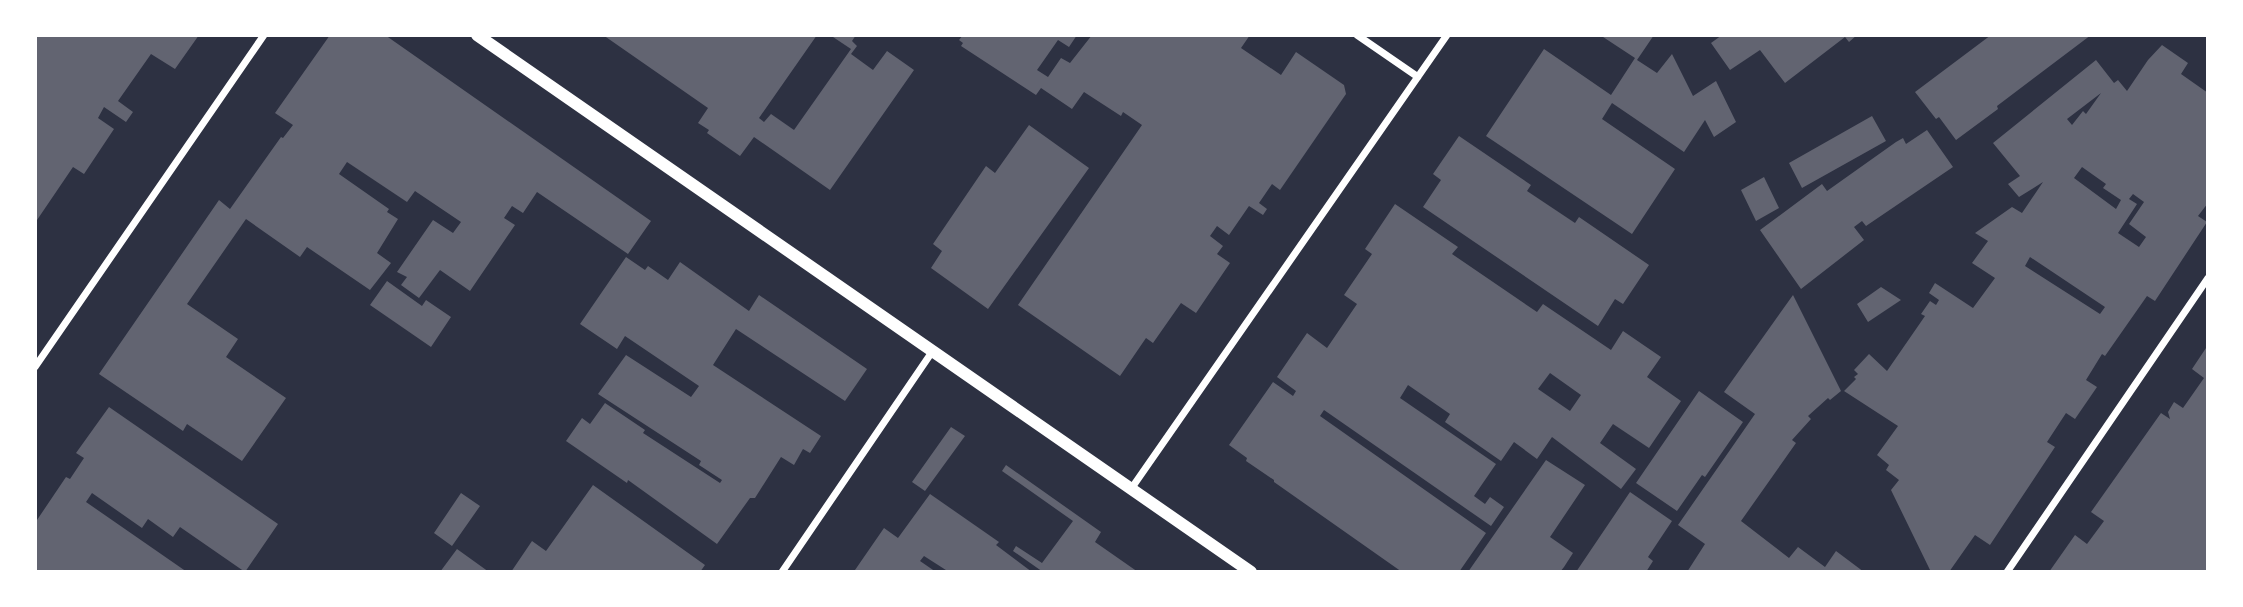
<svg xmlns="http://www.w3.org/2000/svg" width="2243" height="607" viewBox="0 0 2243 607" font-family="Overpass,sans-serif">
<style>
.building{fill:#626471;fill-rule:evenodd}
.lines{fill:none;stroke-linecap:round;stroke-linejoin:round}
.minor{stroke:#fff;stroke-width:7}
.tertiary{stroke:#fff;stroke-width:12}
</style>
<rect width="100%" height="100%" fill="#2d3142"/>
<path class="building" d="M35 35H199L175 69 151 54 118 101 133 112 126 122 104 107 98 118 114 129 84 174 73 167 35 223Z
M330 35H385L651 221 628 254 537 192 523 213 512 206 504 218 515 225 470 291 440 270 419 298 401 285 407 277 397 272 433 220 453 233 461 222 415 191 407 202 347 162 339 174 389 209 387 212 398 219 377 253 391 263 370 290 307 247 300 257 246 219 187 304 238 339 226 357 286 398 242 461 187 424 183 431 99 374 219 200 230 209 281 137 283 138 293 125 275 113Z
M603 35H817L759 118 764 122 771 114 794 130 851 49 830 35H856L852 41 857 46 851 54 873 70 887 51 914 70 830 190 754 137 740 156 707 133 709 130 698 123 708 108Z
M963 35H1077L1069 47 1058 40 1037 70 1048 77 1061 58 1070 63 1092 35H1250L1241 48 1281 75 1296 52 1344 85 1346 94 1280 190 1272 184 1259 203 1267 209 1263 215 1249 206 1229 235 1217 226 1210 236 1223 246 1217 254 1230 263 1196 313 1181 303 1153 343 1146 338 1120 376 1018 305 1142 125 1123 112 1121 116 1084 92 1072 109 1041 88 1036 95 961 46 963 43 959 40Z
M1600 35H1654L1637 60 1657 73 1672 54 1693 96 1716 81 1736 122 1714 137 1705 120 1684 152 1612 103 1602 119 1675 169 1632 234 1486 136 1544 49 1611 95 1635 58Z
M1722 35H1857L1849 42 1845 37 1785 83 1760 50 1730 70 1711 43Z
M1991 35H2091L1997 106 1998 109 1956 140 1939 117 1936 119 1915 92Z
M2162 45 2188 63 2181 74 2208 93V203L2198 216 2207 222 2155 301 2147 296 2105 356 2102 354 2086 380 2097 387 2075 419 2066 413 2047 442 2055 447 1990 545 1975 535 1949 572H1931L1891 490 1899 480 1886 470 1889 465 1877 455 1898 426 1844 391 1856 379 1854 377 1858 374 1854 370 1869 354 1887 371 1925 316 1921 314 1930 301 1936 305 1939 300 1929 293 1935 283 1973 308 1995 278 1972 263 1988 241 1975 233 2012 207 2022 213 2043 182 2019 197 2008 184 2020 176 1993 143 2096 60 2114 83 2118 80 2127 91 2148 60ZM2101 93 2086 114 2083 111 2072 125 2067 119ZM2082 167 2106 184 2103 188 2121 200 2116 209 2074 178ZM2133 194 2144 202 2129 224 2146 237 2139 247 2118 233 2137 204 2129 199ZM2030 257 2105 307 2100 314 2025 266Z
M1872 116 1886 141 1802 188 1789 163Z
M1029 125 1089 168 988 309 931 268 942 251 933 244 986 166 995 173Z
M1927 130 1953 167 1866 226 1862 221 1854 227 1864 240 1801 289 1760 230 1822 184 1827 191 1896 142 1903 138 1906 144Z
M1459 136 1531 185 1527 191 1575 223 1579 217 1649 265 1623 304 1615 299 1598 326 1423 207 1441 180 1433 174Z
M1764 177 1779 208 1756 221 1741 190Z
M1395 204 1458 247 1452 254 1537 312 1543 304 1611 350 1623 331 1661 357 1647 377 1681 401 1649 448 1613 424 1600 443 1636 469 1621 489 1552 437 1537 459 1514 442 1501 461 1445 422 1450 414 1408 385 1400 398 1496 464 1474 496 1485 504 1490 497 1504 507 1491 526 1324 410 1320 416 1486 533 1459 572H1402L1274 482V480L1246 461 1247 458 1229 445 1273 382 1293 396 1296 391 1277 377 1307 333 1327 348 1357 304 1344 295 1372 254 1365 249ZM1550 373 1581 395 1570 411 1538 389Z
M626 257 645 270 648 266 668 280 680 262 749 311 759 295 867 369 845 401 736 329 713 365 821 436 810 453 803 449 794 465 781 457 755 498H750L717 544 628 480 627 483 566 441 582 418 590 424 605 403 645 430 643 433 720 483 722 480 699 465 701 461 598 394 626 355 691 397 699 386 625 336 617 349 580 324Z
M387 281 422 306 426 300 451 317 431 347 370 305Z
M1881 287 1901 300 1868 322 1857 304Z
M1793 295 1841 391 1830 400 1828 398 1808 416 1811 419 1792 440 1796 443 1741 521 1789 558 1798 547 1825 567 1836 551 1864 572H1687L1705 544 1678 525 1755 414 1724 392Z
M2208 345V572H2049L2075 535 2087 544 2104 521 2091 512 2161 413 2170 419 2168 412 2174 402 2183 408 2204 378 2192 369Z
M1699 391 1743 422 1705 477 1702 475 1677 511 1636 483Z
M109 407 278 524 245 572 180 527 173 537 148 519 142 528 92 493 86 502 187 572H35V519L37 520 66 477 70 479 84 458 76 453Z
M951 427 965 436 925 491 912 482Z
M1546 460 1585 485 1550 537 1573 553 1564 567 1560 572H1468Z
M1006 465 1101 532 1095 542 1138 572H1043L1013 551 1016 546 1042 563 1073 521 1002 471Z
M593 485 705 565 700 572H511L532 541 546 551Z
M1630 492 1672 521 1648 557 1653 561 1646 572H1576Z
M461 493 480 506 452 546 434 533Z
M930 494 999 542 996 545 1032 572H949L924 556 920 561 936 572H858L855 570 884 528 898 538Z
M457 549 489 572H440Z"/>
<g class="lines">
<path class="minor" d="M1357 35 1418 77
M35 367 264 35
M1131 489 1447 35
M782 572 932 352
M2007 572 2208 278"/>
<path class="tertiary" d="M477 35 1251 572"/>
</g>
<rect width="2243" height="607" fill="none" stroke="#ffffff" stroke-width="74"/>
</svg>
